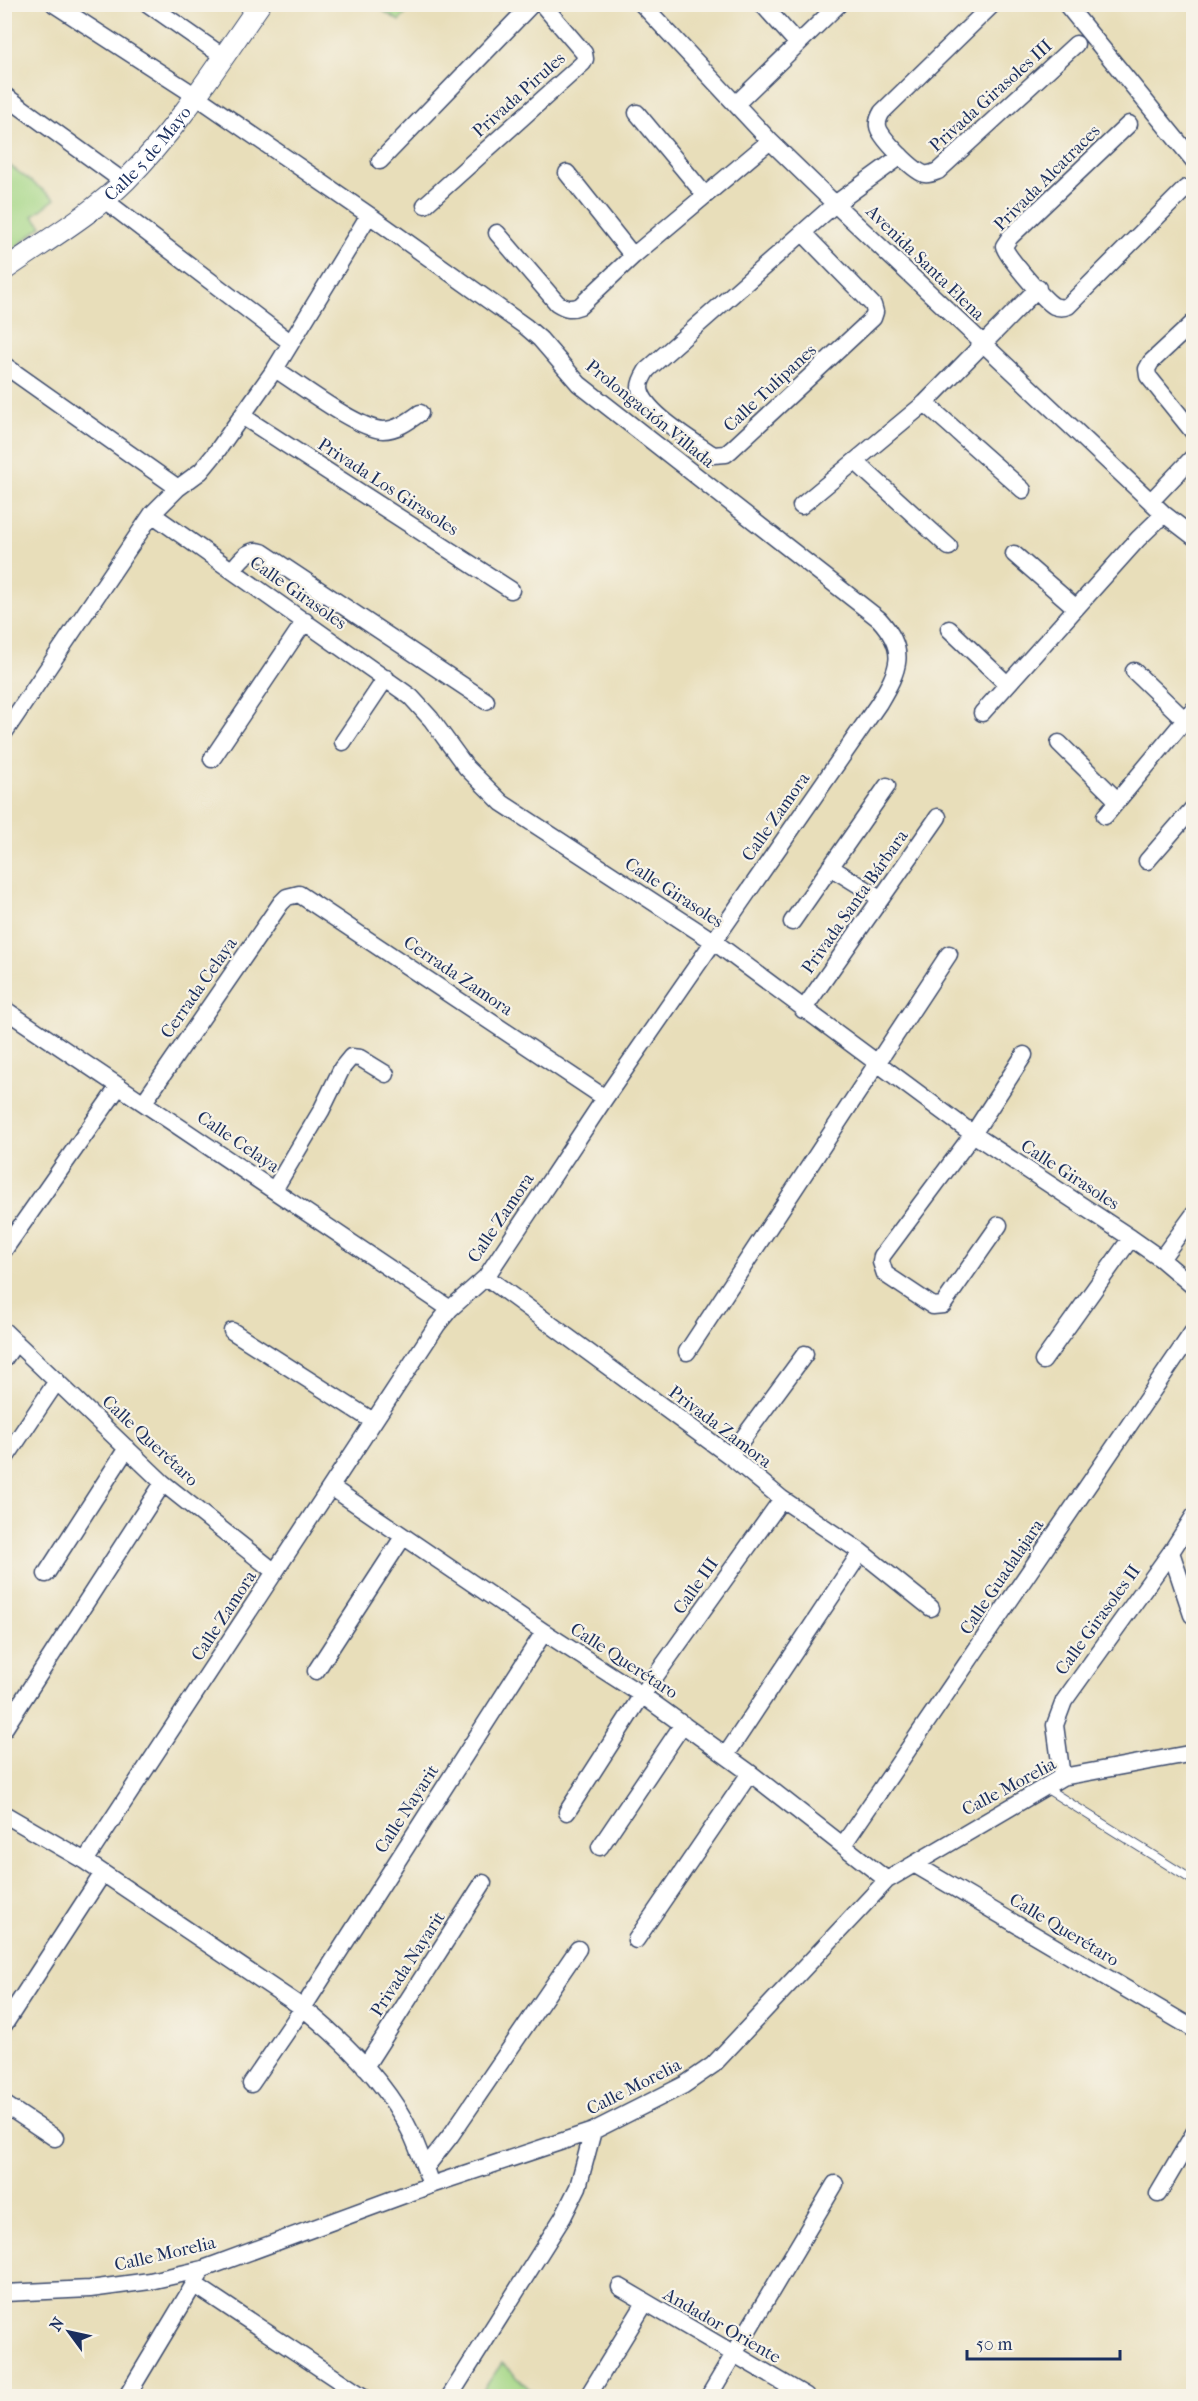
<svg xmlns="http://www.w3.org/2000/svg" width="1198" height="2401" viewBox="0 0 1198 2401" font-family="'IM FELL French Canon',serif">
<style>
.green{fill:#a5d786;stroke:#608372;stroke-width:1.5}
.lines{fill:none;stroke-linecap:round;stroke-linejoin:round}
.service-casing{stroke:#3a496c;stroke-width:10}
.minor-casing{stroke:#3a496c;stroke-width:19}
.tertiary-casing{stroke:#3a496c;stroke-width:23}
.service{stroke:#fff;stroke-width:8}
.minor{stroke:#fff;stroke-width:16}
.tertiary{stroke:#fff;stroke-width:21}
.labels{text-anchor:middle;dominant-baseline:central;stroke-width:4.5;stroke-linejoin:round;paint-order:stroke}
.street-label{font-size:18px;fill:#1b2f5e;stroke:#f7f3e8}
</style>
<rect width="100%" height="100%" fill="#f7f3e8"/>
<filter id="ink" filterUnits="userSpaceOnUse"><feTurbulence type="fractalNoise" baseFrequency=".0167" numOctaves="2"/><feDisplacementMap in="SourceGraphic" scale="12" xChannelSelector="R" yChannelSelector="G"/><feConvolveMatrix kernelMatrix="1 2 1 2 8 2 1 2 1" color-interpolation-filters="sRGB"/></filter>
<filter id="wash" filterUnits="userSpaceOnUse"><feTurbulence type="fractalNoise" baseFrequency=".008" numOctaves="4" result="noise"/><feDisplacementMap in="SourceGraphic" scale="24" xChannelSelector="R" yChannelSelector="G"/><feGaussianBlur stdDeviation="1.35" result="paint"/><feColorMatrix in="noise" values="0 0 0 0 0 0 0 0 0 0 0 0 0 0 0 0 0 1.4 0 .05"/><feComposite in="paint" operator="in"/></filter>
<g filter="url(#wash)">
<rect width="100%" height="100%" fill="#e8deba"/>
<path class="green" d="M374 5 414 4V5L399 21Z
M5 162 55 199 33 216 42 226 5 255Z
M502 2363 537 2396H479Z"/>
</g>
<g filter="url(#ink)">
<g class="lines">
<defs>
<path id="service" d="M1044 1787 1194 1881"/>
<path id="minor" d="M54 4 196 96 369 215 526 327 540 339 579 384 879 619C908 651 899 669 879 703L605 1098 486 1277 450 1309 437 1325 85 1861
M148 4 224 57
M642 4 770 141 835 204 1164 514 1194 537
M762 4 798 44
M993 4 882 112C879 117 877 121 878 126 879 137 913 170 924 174 929 175 933 173 938 171L1076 44
M1066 4 1194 161
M4 95 124 182
M736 104 839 4
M637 113 705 195
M1129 124 1010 237 1004 246C1006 256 1045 301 1054 306 1059 308 1063 308 1068 306L1186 188
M380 161 532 4
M567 173 633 256
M103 199 290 342
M425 205 583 63 585 59 584 53 542 4
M497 233 557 303C565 308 570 310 580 306L633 256 770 141
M803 233 873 305 875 312 873 318 731 450 726 454 713 455C695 442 641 411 640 387 640 381 644 375 647 370L835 204 901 156
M1194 322 1151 362 1147 369 1148 376 1194 433
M4 365 178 488
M275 369C299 384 357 429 383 430 397 430 409 421 420 413
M925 403 1023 490
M242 416 511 590
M856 462 949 547
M1152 500 1194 456
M801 506 925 403 1038 288
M152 514 411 697 431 719 466 767 502 803 713 941 973 1134 1131 1238 1161 1259 1194 1287
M1014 554 1076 608
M232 570C240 561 249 547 262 552L486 701
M949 629 1007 684
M1134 671 1184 719
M982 713 1138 539 1164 514
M4 733 152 514 178 488 201 471 215 454 275 369 369 215
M343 742 386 678
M1059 743 1117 800
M212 759 305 621
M1105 816 1194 709
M1147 861 1194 807
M830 867 880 898
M792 922 887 786
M4 1009 450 1309
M803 1010 938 817
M144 1102 281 903 287 897 299 894 605 1098
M274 1190 321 1111 342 1068 351 1057 360 1058 386 1074
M999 1225 943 1305 933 1306 885 1274 881 1262 882 1256 973 1134 1024 1055
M4 1250 119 1086
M1161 1259 1194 1214
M486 1277 730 1456 782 1499 861 1552 931 1608
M4 1331 163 1483 275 1572
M232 1331 373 1421
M687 1352 949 954
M4 1359 16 1342
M1043 1361 1131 1238
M730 1456 805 1354
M4 1460 57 1381
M331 1487 544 1632 642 1695 750 1773 887 1880
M1171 1552 1192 1615
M46 1574 127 1448
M316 1671 403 1537
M4 1729 163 1483
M726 1755 861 1552
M1062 1777 1055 1725 1064 1701 1171 1552 1194 1516
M567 1812 642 1695 782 1499
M4 1814 85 1861 303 2008C345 2042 388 2084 411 2133 419 2150 425 2168 431 2185
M843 1845 1194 1330
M600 1847 683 1724
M914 1864 1194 2029
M636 1940 750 1773
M4 2025 103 1873
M365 2067 483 1883
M251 2084 303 2008 544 1632
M4 2104 55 2138
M425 2168 451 2135 578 1949
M1158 2194 1194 2133
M194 2284 362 2396
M620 2287 806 2396
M4 2293 90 2289 150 2281 203 2269 431 2185 593 2131 684 2085 713 2065 887 1880 1062 1777 1194 1753
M127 2396 199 2276
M450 2396 563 2217 578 2187 593 2131
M588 2396 645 2303
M709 2396 835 2184"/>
<g id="tertiary">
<path id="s1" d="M4 270C45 241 91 215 126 180 178 128 218 64 260 4"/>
</g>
</defs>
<use href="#service" class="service-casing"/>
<use href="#minor" class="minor-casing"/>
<use href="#tertiary" class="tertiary-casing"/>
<use href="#service" class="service"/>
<use href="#minor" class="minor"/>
<use href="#tertiary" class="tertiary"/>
</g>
</g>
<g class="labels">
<g class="street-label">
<text transform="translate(519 95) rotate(-42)">Privada Pirules</text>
<text transform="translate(991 96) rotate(-42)">Privada Girasoles III</text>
<text stroke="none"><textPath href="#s1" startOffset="186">Calle 5 de Mayo</textPath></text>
<text transform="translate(1047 178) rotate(-45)">Privada Alcatraces</text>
<text transform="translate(925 263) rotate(44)">Avenida Santa Elena</text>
<text transform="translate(770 388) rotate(-43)">Calle Tulipanes</text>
<text transform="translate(650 414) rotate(39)">Prolongación Villada</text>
<text transform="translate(388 487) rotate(33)">Privada Los Girasoles</text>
<text transform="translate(298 593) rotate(35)">Calle Girasoles</text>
<text transform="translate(776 817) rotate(-55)">Calle Zamora</text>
<text transform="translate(674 893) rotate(33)">Calle Girasoles</text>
<text transform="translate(855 902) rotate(-55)">Privada Santa Bárbara</text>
<text transform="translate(458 976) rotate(34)">Cerrada Zamora</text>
<text transform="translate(199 988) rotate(-55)">Cerrada Celaya</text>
<text transform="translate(238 1142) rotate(34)">Calle Celaya</text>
<text transform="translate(1070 1175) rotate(33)">Calle Girasoles</text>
<text transform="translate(501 1218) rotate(-56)">Calle Zamora</text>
<text transform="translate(720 1427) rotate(37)">Privada Zamora</text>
<text transform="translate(150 1441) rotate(43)">Calle Querétaro</text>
<text transform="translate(1002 1577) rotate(-56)">Calle Guadalajara</text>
<text transform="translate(696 1586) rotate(-55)">Calle III</text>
<text transform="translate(224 1616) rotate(-57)">Calle Zamora</text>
<text transform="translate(1098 1620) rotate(-54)">Calle Girasoles II</text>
<text transform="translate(624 1661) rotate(33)">Calle Querétaro</text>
<text transform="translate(1009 1787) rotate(-28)">Calle Morelia</text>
<text transform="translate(407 1809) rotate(-57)">Calle Nayarit</text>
<text transform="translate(1064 1930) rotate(31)">Calle Querétaro</text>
<text transform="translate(408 1964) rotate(-57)">Privada Nayarit</text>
<text transform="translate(634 2087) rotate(-27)">Calle Morelia</text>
<text transform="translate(165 2254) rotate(-13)">Calle Morelia</text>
<text transform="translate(722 2326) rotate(30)">Andador Oriente</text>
</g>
</g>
<rect width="1198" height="2401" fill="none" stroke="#f7f3e8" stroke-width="24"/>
<g transform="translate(69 2332) rotate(303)" stroke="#f7f3e8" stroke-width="4.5" paint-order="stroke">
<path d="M0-4.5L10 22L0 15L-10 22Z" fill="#1b2f5e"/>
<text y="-9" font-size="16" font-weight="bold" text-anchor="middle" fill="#1b2f5e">N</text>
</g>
<path d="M967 2350v9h153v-9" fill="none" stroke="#1b2f5e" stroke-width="3"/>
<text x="976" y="2350" font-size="18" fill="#1b2f5e" stroke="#f7f3e8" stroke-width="4.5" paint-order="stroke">50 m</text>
</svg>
